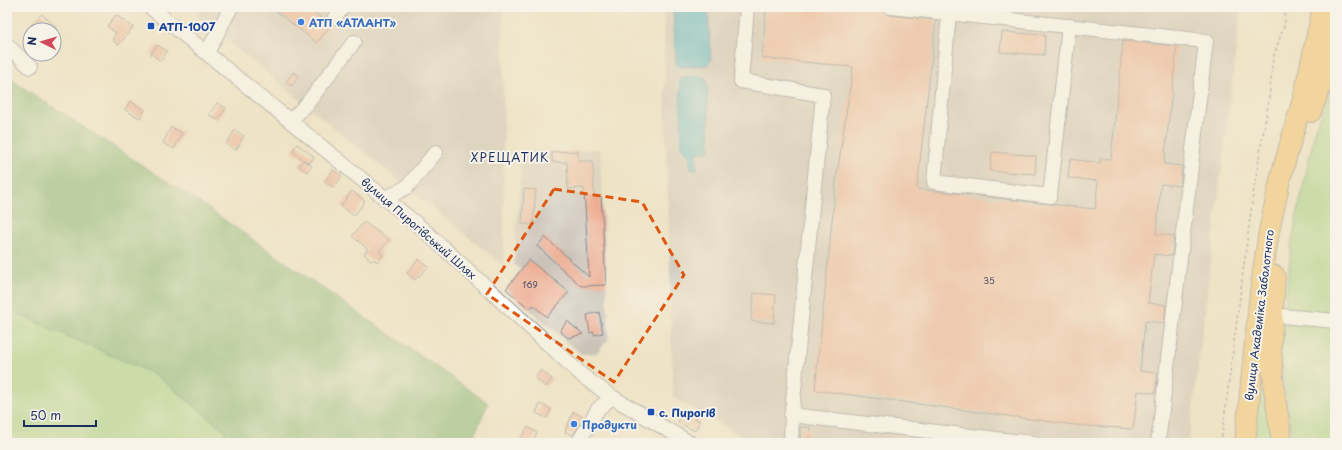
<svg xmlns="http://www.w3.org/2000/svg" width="1342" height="450" viewBox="0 0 1342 450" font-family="'Playpen Sans',sans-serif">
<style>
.industrial{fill:#cbc3b8}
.green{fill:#a1d383;stroke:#5e8170}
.forest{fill:#80b571;stroke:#4e7268}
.water{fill:#4ab1c9;stroke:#327094}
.building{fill:#eeae94}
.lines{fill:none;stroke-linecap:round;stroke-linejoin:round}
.minor-casing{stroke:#858992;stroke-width:16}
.major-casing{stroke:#858992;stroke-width:18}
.highway-casing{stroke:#858992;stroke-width:22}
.path{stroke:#858992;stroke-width:1.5;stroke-dasharray:3 3;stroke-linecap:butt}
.minor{stroke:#fff;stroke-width:14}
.major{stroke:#f5c16b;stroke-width:17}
.highway{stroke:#f5c16b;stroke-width:20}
.marked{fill:none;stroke:#de5710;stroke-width:3;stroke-dasharray:8 5;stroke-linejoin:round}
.shop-dot{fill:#3f7fe0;stroke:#f7f3e8;stroke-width:1.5}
.transit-dot{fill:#1a4fb4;stroke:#f7f3e8;stroke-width:1.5}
.labels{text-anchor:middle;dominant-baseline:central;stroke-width:4;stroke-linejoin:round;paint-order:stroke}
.number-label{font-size:9px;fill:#504f6c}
.shop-label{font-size:11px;font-weight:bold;fill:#366cbe;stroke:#f7f3e8;text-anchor:start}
.transit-label{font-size:11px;font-weight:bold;fill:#164399;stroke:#f7f3e8;text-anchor:start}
.street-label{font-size:11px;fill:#1b2f5e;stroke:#f7f3e8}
.neighbourhood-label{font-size:12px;letter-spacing:1px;fill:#1b2f5e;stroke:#f7f3e8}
</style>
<rect width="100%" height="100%" fill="#f7f3e8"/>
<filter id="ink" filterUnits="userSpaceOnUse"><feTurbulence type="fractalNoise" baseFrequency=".025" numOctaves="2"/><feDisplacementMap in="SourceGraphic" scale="8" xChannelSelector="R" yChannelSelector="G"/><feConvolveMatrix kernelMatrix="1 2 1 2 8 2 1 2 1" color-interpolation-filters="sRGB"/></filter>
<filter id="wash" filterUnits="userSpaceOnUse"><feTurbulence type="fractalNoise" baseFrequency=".012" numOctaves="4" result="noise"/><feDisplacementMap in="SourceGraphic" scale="16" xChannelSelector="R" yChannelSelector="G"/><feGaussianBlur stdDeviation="0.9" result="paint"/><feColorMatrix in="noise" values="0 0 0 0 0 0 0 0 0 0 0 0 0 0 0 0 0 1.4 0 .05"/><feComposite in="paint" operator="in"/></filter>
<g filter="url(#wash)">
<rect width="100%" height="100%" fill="#efe3c6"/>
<path class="industrial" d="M202 7H503L504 266 198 17Z
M663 7H1241L1189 443H755L673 398Z
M600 149 609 339 597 353 581 354 507 290 520 270 514 264 522 150 552 152Z"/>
<path class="green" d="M1335 78V443H1292L1280 350 1292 239 1315 131Z
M7 309 156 375 226 431 219 443H7Z
M1261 356 1274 443H1252Z"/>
<path class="forest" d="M7 77 206 207 488 403 471 443H219L226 431 156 375 7 309Z"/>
<path class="water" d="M673 7H708L711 60 708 65 680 67 676 64Z
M702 76 707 79 710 149 707 152 696 153 697 170H691L689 154 682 149 680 81 682 77Z"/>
<g id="blocks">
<path class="building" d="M271 7H317L313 12 331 25 317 43Z
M766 7H849L883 10 890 15 936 20 917 189 1095 209 1098 181 1068 178 1070 159 1100 163 1101 158 1111 159 1123 41 1177 46 1164 164 1182 166 1180 186 1161 184 1156 234 1174 236 1172 256 1154 254 1148 303 1166 305 1164 323 1145 321 1140 371 1158 373 1155 393 1138 391 1133 429 1075 425 815 390 836 181 853 67 762 58Z
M42 14 59 30H35L30 26Z
M116 15 133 27 119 45 112 40 116 33 107 26Z
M1002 32 1045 35 1044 55 1000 52Z
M157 45 167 51 161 61 151 54Z
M293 72 299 76 292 86 286 82Z
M130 101 145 110 140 118 125 110Z
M217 103 226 108 218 120 209 115Z
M171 127 182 133 174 149 163 143Z
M235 130 244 136 236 150 226 144Z
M297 144 314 157 309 164 312 166 307 172 299 166 303 160 309 164 292 151Z
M578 151V161H593L594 196 601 195 606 285 581 286 537 246 545 237 589 277 584 188 568 189 567 162H552V152Z
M992 152 1036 156 1035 174 990 171Z
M333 170 342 176 334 188 325 181Z
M524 189 536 190 533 225 522 224Z
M352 191 365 201 354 216 341 206Z
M364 222 389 240 379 252 383 255 377 262 374 259 372 261 364 254 368 249 352 236Z
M419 259 428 267 415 280 407 273Z
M529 260 569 292 547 317 533 305 530 309 506 289Z
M754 293 776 295 774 323 751 321Z
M599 312 603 333 594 335V332L590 333 587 315Z
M567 321 583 334 568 338 560 331Z
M541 370 552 379 546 387 535 378Z
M540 404 551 409 547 418 536 413Z
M573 412 584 417 573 435 565 432Z
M683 412 700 421 695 431 678 422Z
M528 427 537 433 531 443H518Z
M800 427H810L809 439 804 443 800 440Z"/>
</g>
</g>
<g filter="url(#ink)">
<use href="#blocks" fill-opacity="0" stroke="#858992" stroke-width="1"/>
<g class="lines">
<defs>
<path id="minor" d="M150 7 424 230 584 377 612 397 690 443
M747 7 741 81 823 95 792 411 791 443
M891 7 1206 41 1158 443
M949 13 934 182 1050 196 1069 26
M335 17 343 7
M7 45 30 67
M207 53 231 7
M291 120 306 105 354 42
M386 198 407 187 436 152
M1272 315 1335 321
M791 415 1032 443
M578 443 598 409 612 397"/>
<path id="major" d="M1320 57 1335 12"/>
<path id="highway" d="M1311 112 1335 48
M1275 276 1271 346 1274 389 1282 443
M1245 443 1260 292 1269 231 1281 176 1304 95 1323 7"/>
</defs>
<use href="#minor" class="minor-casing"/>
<use href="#major" class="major-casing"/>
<use href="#highway" class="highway-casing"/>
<path class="path" d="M1221 443 1253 195 1269 99 1273 58 1285 23 1284 7"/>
<use href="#minor" class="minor"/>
<use href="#major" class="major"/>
<use href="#highway" class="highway"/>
</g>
</g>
<path d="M0 0H1342V450H0ZM554 189 642 202 684 275 614 382 487 294Z" fill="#efe3c6" fill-opacity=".55" fill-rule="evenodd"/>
<path class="marked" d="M554 189 642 202 684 275 614 382 487 294Z"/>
<g class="shop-dot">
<circle cx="301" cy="22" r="4"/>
<circle cx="574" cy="424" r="4"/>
</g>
<g class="transit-dot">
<rect x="147" y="22" width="8" height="8" rx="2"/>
<rect x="647" y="408" width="8" height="8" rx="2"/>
</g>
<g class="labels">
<g class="number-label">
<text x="989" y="280">35</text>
<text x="530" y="284">169</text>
</g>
<g class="shop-label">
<text x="309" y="22">АТП «АТЛАНТ»</text>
<text x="582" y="424">Продукти</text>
</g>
<g class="transit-label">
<text x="159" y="26">АТП-1007</text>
<text x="659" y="412">с. Пирогів</text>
</g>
<g class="street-label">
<text transform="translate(419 228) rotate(41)">вулиця Пирогівський Шлях</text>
<text transform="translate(1259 315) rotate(-83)">вулиця Академіка Заболотного</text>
</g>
<g class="neighbourhood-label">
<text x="510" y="157">ХРЕЩАТИК</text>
</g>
</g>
<rect width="1342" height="450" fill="none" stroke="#f7f3e8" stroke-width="24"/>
<g transform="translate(42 42) rotate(275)"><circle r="19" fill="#f7f3e8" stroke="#9fa5b1"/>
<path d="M0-3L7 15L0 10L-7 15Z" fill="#d1495b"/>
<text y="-6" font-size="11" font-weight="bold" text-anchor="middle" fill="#1b2f5e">N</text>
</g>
<path d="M24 420v6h72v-6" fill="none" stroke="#1b2f5e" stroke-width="2"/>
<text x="30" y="420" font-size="12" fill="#1b2f5e" stroke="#f7f3e8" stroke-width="3" paint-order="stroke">50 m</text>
</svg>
